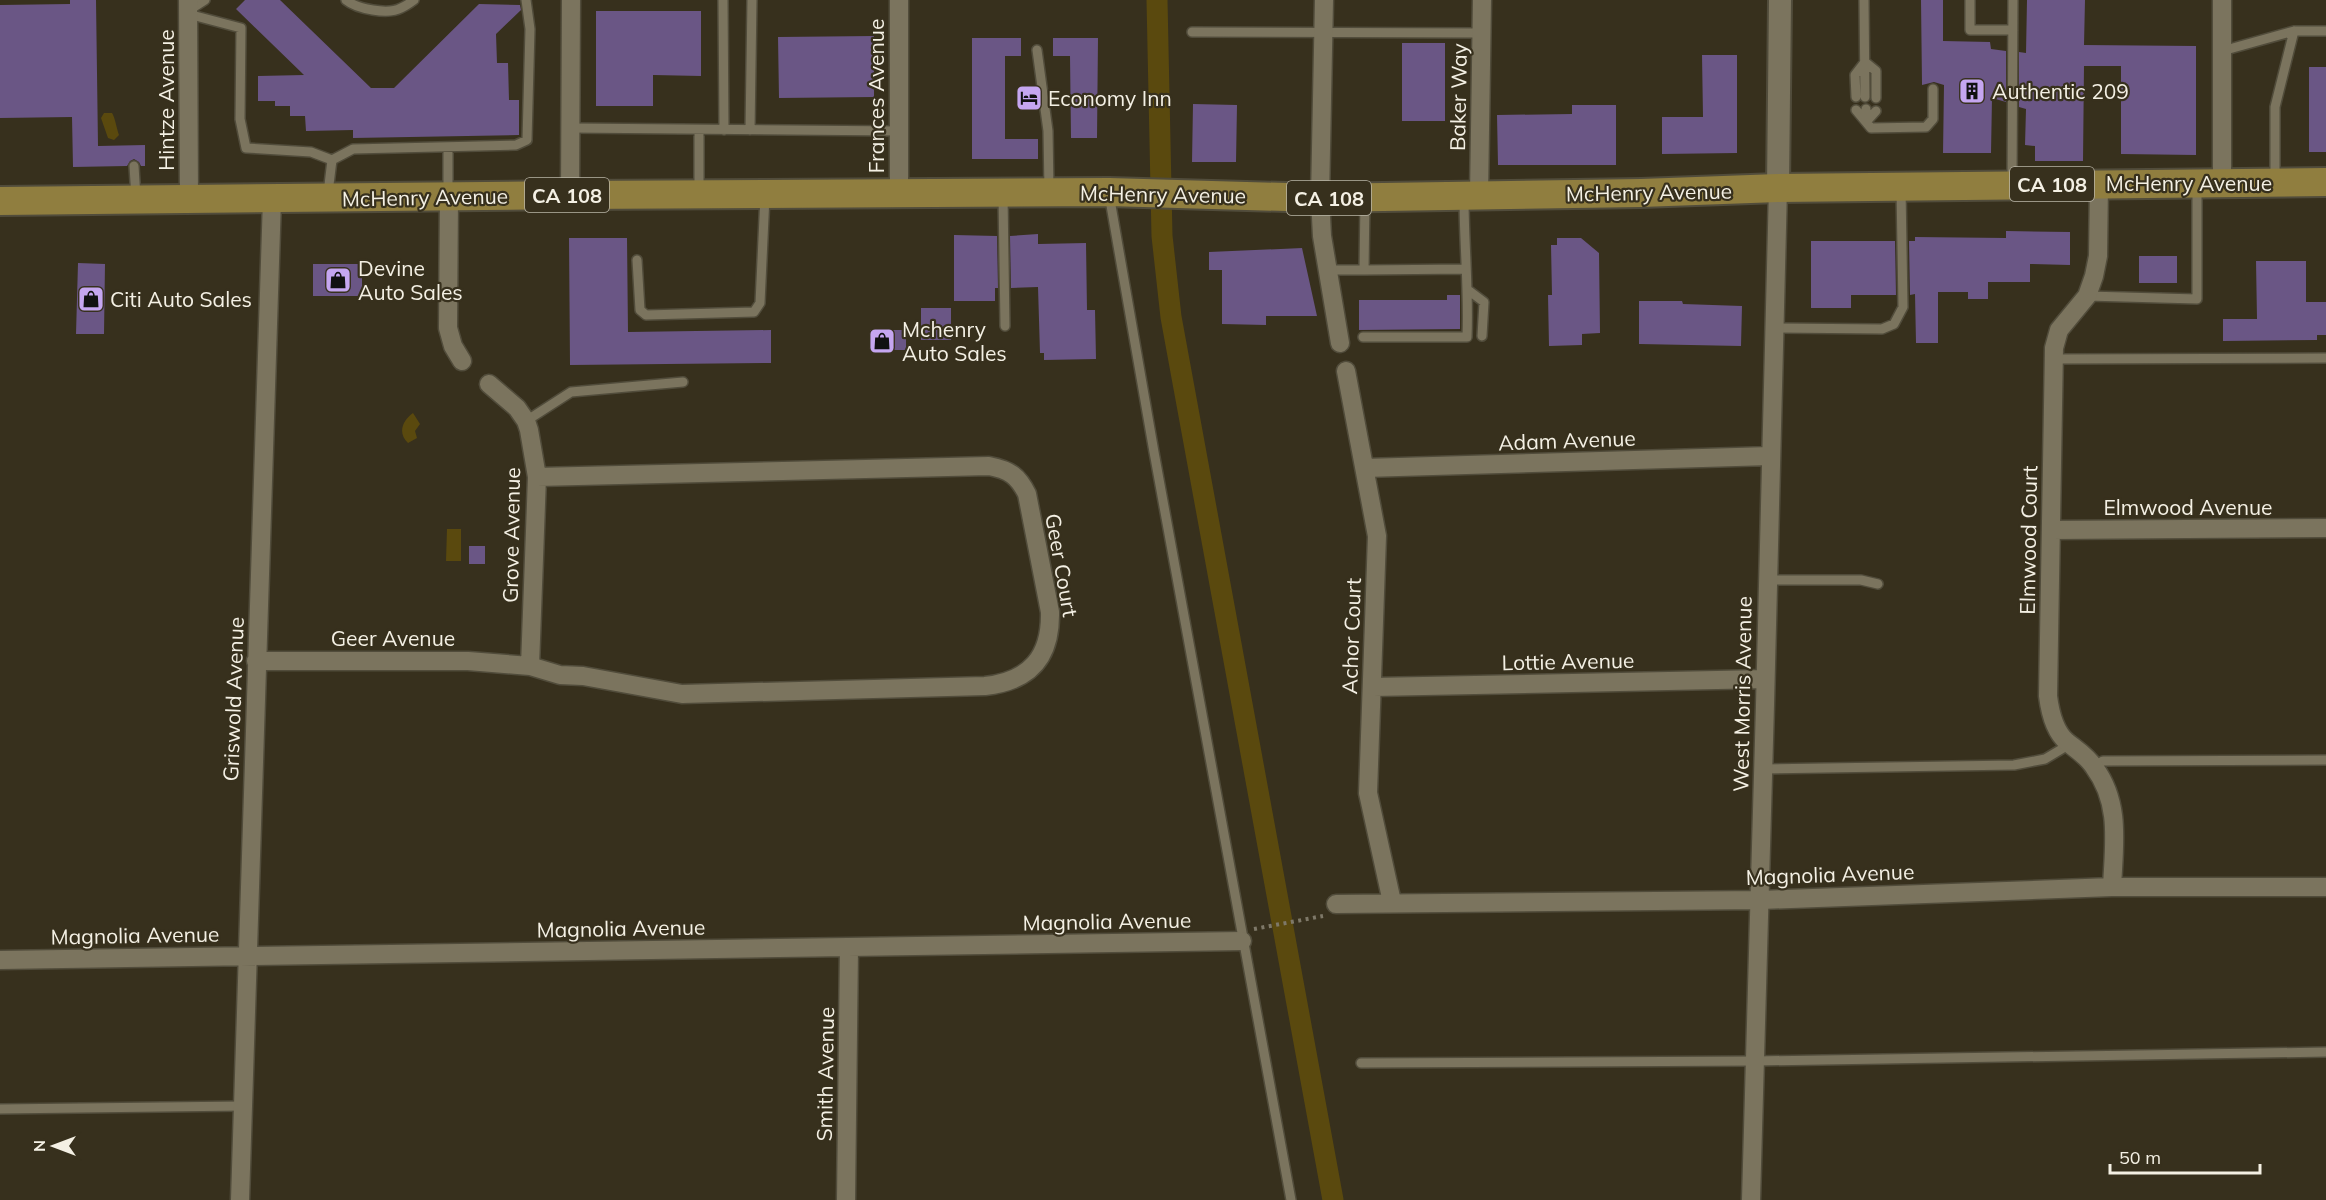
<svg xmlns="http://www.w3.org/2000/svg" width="2326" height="1200" viewBox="0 0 2326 1200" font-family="Mulish,sans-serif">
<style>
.water{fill:#5a490e}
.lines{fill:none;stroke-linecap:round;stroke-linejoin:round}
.canal{stroke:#5a490e;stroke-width:21}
.building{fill:#6a5685}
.service-casing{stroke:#514c3b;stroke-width:12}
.minor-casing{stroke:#514c3b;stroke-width:21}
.tertiary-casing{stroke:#514c3b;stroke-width:26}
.primary-casing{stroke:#514c3b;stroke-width:32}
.path{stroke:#7e7868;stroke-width:4;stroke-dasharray:3 4.5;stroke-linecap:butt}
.service{stroke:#7b745e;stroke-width:9}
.minor{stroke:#7b745e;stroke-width:18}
.tertiary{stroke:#7b745e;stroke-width:22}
.primary{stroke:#907e3f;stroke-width:28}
.labels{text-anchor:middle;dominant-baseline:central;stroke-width:4.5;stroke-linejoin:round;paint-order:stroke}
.shield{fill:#37301d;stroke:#bbb6a8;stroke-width:1.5}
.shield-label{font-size:20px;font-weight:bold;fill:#f4f0e4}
.poi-label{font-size:21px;fill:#f4f0e4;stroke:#37301d;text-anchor:start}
.street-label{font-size:21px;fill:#f4f0e4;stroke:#37301d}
</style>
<rect width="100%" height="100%" fill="#37301d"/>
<path class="water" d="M104 113H112C115 117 117 130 119 135L114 140 108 138 101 118Z
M413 413 420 424 415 431 417 438 408 443C397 433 403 420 413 413Z
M447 529H461V561H446Z"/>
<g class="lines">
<path class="canal" d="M1157 0 1162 236 1171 317 1333 1200"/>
</g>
<path class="building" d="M70 0H96L98 146 145 145V166H141L139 162 134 159 130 161 127 166 73 167 72 117 0 118V5L70 4Z
M245 0H280L371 88H394L479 4 520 5 521 10 496 34 497 63H508L509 100H519V135L353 138V130L306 131 305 116H290V106H275V101H258V76L304 75 236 9Z
M1921 0H1943V41L1990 42 1991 49 2006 51V102L1992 98 1991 153H1943L1944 85 1934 82 1922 85Z
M2027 0H2085L2084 45 2196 46V155L2121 154V66H2084L2083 161H2035V146L2025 145 2026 109 2019 107V52L2026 53Z
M596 11H701V76L653 75V106H596Z
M874 36V97L779 98 778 37Z
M972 38H1021V56H1005V139H1038V159H972Z
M1053 38H1098L1097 138H1071L1070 56H1053Z
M1402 43H1445V121H1402Z
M1702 55H1737V153L1662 154V117H1703Z
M2309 67H2326V152H2309Z
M1193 104 1237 105 1236 162H1192Z
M1572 105H1616V165H1498L1497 115 1572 114Z
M2006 231 2070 232V265L2030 264V282H1988V299H1968V292H1938V343H1916L1915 294 1910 295 1909 241H1915V237L2006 238Z
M1038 234V244L1086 243 1087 310H1095L1096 359 1044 360V353H1040L1038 287 1011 288 1010 236Z
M954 235 997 236 998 288H995V301H954Z
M569 238H627L628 332 771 330V363L570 365Z
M1557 238H1581L1599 253 1600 333 1582 334V345L1549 346 1548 295H1552L1551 245H1557Z
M1811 241H1895L1896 295H1851V308H1811Z
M1302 248 1317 316H1266V325L1222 324V270H1209V252Z
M2139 256H2177V283H2139Z
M2256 261H2306V302H2326V335H2317V340L2223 341V319H2257Z
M78 263 105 264 104 334H76Z
M313 264H362V296H313Z
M1447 295H1460V329L1359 330V300H1447Z
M1639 301H1682L1683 304 1742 306 1741 346 1639 344Z
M921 308H951V340H921Z
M870 330H906V350H870Z
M469 546H485V564H469Z"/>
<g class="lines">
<defs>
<path id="service" d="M346 0C357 9 388 15 401 8 406 6 410 3 414 0
M723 0 724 130
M1864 0 1865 97
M1970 0V30H2013
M188 11 205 0
M188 14 241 28 240 119 246 148 311 152 332 160
M1192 32 1481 33
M1037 50 1048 131 1049 190
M2222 51 2294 31H2326
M1865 62 1876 71V98
M1856 97 1855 75 1865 62
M1866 109V122L1871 128 1926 127 1933 119V89
M1856 110 1866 122 1876 111
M571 128 899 131
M750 130 752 0
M448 148V194
M134 166 136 198
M2275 180V107L2294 31
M2012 183 2013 0
M699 192V130
M328 193 332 160 353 149 516 145 527 140 530 29 526 0
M1109 194 1154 452 1291 1200
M1003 196 1005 326
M1365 200 1364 270 1466 269
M637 260 640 310 646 315 754 312 760 303 765 196
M1328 270H1364
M1468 290 1484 302 1482 336
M2087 296 2197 299V186
M1774 328 1882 329 1894 324 1903 307 1901 189
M1363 337H1467C1469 291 1464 245 1464 198
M2054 359 2326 358
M526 421 571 392 683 382
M1767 580H1861L1878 584
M2094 766 2103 761 2326 760
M1762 769 2014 765 2045 759 2070 744
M1361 1063 1756 1061 2326 1052
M0 1109 243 1106"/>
<path id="minor" d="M188 0 189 199
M1324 0 1320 198 1322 236 1340 343
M2099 184 2098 256 2094 276 2087 296 2059 330 2054 348 2048 696C2050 712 2054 731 2067 742 2077 750 2087 756 2094 767 2121 803 2114 844 2112 887
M2222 184V0
M899 193V0
M570 195 571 0
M1479 195 1482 0
M449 197 448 328 453 346 462 361
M1346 371 1377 536 1368 793 1392 902
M489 384 517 408 526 421 529 430 537 477 530 666
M1365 468 1770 456
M2051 530 2326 528
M256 661H468L530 666 560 675 583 676 682 694 985 686C1030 681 1051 657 1050 612L1027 494C1018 476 1010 470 989 466L537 477
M1373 687 1765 679
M1336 904 1761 900 2112 887H2326
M0 960 1242 941
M240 1200 272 199
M846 1200 849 948
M1751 1200C1763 863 1768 525 1778 188"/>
<path id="tertiary" d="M1778 188 1780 0"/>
<path id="primary" d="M0 201 570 195 1109 192 1320 198 1641 193 1778 188 2326 182"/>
</defs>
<use href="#service" class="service-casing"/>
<use href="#minor" class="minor-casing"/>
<use href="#tertiary" class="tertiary-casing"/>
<use href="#primary" class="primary-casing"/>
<path class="path" d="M1254 929 1323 916"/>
<use href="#service" class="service"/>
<use href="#minor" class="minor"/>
<use href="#tertiary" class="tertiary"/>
<use href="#primary" class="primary"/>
</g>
<defs>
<symbol id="building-square" viewBox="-11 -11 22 22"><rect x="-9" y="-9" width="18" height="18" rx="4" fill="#c5a6f0" stroke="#37301d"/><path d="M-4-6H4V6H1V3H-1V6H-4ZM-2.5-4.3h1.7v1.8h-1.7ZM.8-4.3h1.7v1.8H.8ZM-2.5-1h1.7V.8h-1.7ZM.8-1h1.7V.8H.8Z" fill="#111"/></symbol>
<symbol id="hotel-square" viewBox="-11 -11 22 22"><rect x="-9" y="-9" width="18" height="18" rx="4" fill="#c5a6f0" stroke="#37301d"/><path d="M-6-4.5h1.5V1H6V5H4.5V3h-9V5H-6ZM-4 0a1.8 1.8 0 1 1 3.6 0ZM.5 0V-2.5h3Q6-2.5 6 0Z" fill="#111"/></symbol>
<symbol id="shop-square" viewBox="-11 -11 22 22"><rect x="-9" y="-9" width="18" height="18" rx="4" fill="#c5a6f0" stroke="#37301d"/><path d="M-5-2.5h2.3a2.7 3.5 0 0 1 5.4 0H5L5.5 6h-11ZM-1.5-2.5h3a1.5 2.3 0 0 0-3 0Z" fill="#111"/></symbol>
</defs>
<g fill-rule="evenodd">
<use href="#building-square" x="1957" y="76" width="30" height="30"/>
<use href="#hotel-square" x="1014" y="83" width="30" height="30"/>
<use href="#shop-square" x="323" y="265" width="30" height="30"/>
<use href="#shop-square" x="76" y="284" width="30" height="30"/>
<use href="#shop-square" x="867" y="326" width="30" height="30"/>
</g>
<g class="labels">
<g class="shield">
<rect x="2010" y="167" width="84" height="34" rx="4.5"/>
<rect x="525" y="178" width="84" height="34" rx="4.5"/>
<rect x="1287" y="181" width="84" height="34" rx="4.5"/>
</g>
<g class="shield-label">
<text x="2052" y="184">CA 108</text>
<text x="567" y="195">CA 108</text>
<text x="1329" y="198">CA 108</text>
</g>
<g class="poi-label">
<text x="1992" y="91">Authentic 209</text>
<text x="1048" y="98">Economy Inn</text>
<text x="358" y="268">Devine<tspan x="358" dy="24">Auto Sales</tspan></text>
<text x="110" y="299">Citi Auto Sales</text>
<text x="902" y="329">Mchenry<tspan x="902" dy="24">Auto Sales</tspan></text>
</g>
<g class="street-label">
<text transform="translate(876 96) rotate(-90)">Frances Avenue</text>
<text transform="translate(1458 97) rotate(-89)">Baker Way</text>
<text transform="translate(166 100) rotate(-90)">Hintze Avenue</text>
<text x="2189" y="183">McHenry Avenue</text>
<text transform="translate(1649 192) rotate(-1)">McHenry Avenue</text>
<text transform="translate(1163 194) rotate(1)">McHenry Avenue</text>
<text transform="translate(425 197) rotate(-1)">McHenry Avenue</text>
<text transform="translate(1567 440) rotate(-2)">Adam Avenue</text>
<text x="2188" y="507">Elmwood Avenue</text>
<text transform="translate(511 535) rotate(-89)">Grove Avenue</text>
<text transform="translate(2028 540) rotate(-89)">Elmwood Court</text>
<text transform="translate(1062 565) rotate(80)">Geer Court</text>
<text transform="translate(1351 636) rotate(-88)">Achor Court</text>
<text x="393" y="638">Geer Avenue</text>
<text transform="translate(1568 661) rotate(-1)">Lottie Avenue</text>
<text transform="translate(1742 694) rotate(-89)">West Morris Avenue</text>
<text transform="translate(233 699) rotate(-88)">Griswold Avenue</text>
<text transform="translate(1830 874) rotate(-2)">Magnolia Avenue</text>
<text transform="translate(1107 921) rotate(-1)">Magnolia Avenue</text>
<text transform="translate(621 928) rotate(-1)">Magnolia Avenue</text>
<text transform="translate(135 935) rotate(-1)">Magnolia Avenue</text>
<text transform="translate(825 1074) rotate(-89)">Smith Avenue</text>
</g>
</g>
<g transform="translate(54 1146) rotate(270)" stroke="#37301d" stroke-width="4.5" paint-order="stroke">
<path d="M0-4.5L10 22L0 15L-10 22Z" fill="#f4f0e4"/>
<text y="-9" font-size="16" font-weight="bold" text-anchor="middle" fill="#f4f0e4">N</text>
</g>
<path d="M2110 1164v9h150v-9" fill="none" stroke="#f4f0e4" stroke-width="3"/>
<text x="2119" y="1164" font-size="18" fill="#f4f0e4" stroke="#37301d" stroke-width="4.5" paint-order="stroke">50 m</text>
</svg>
